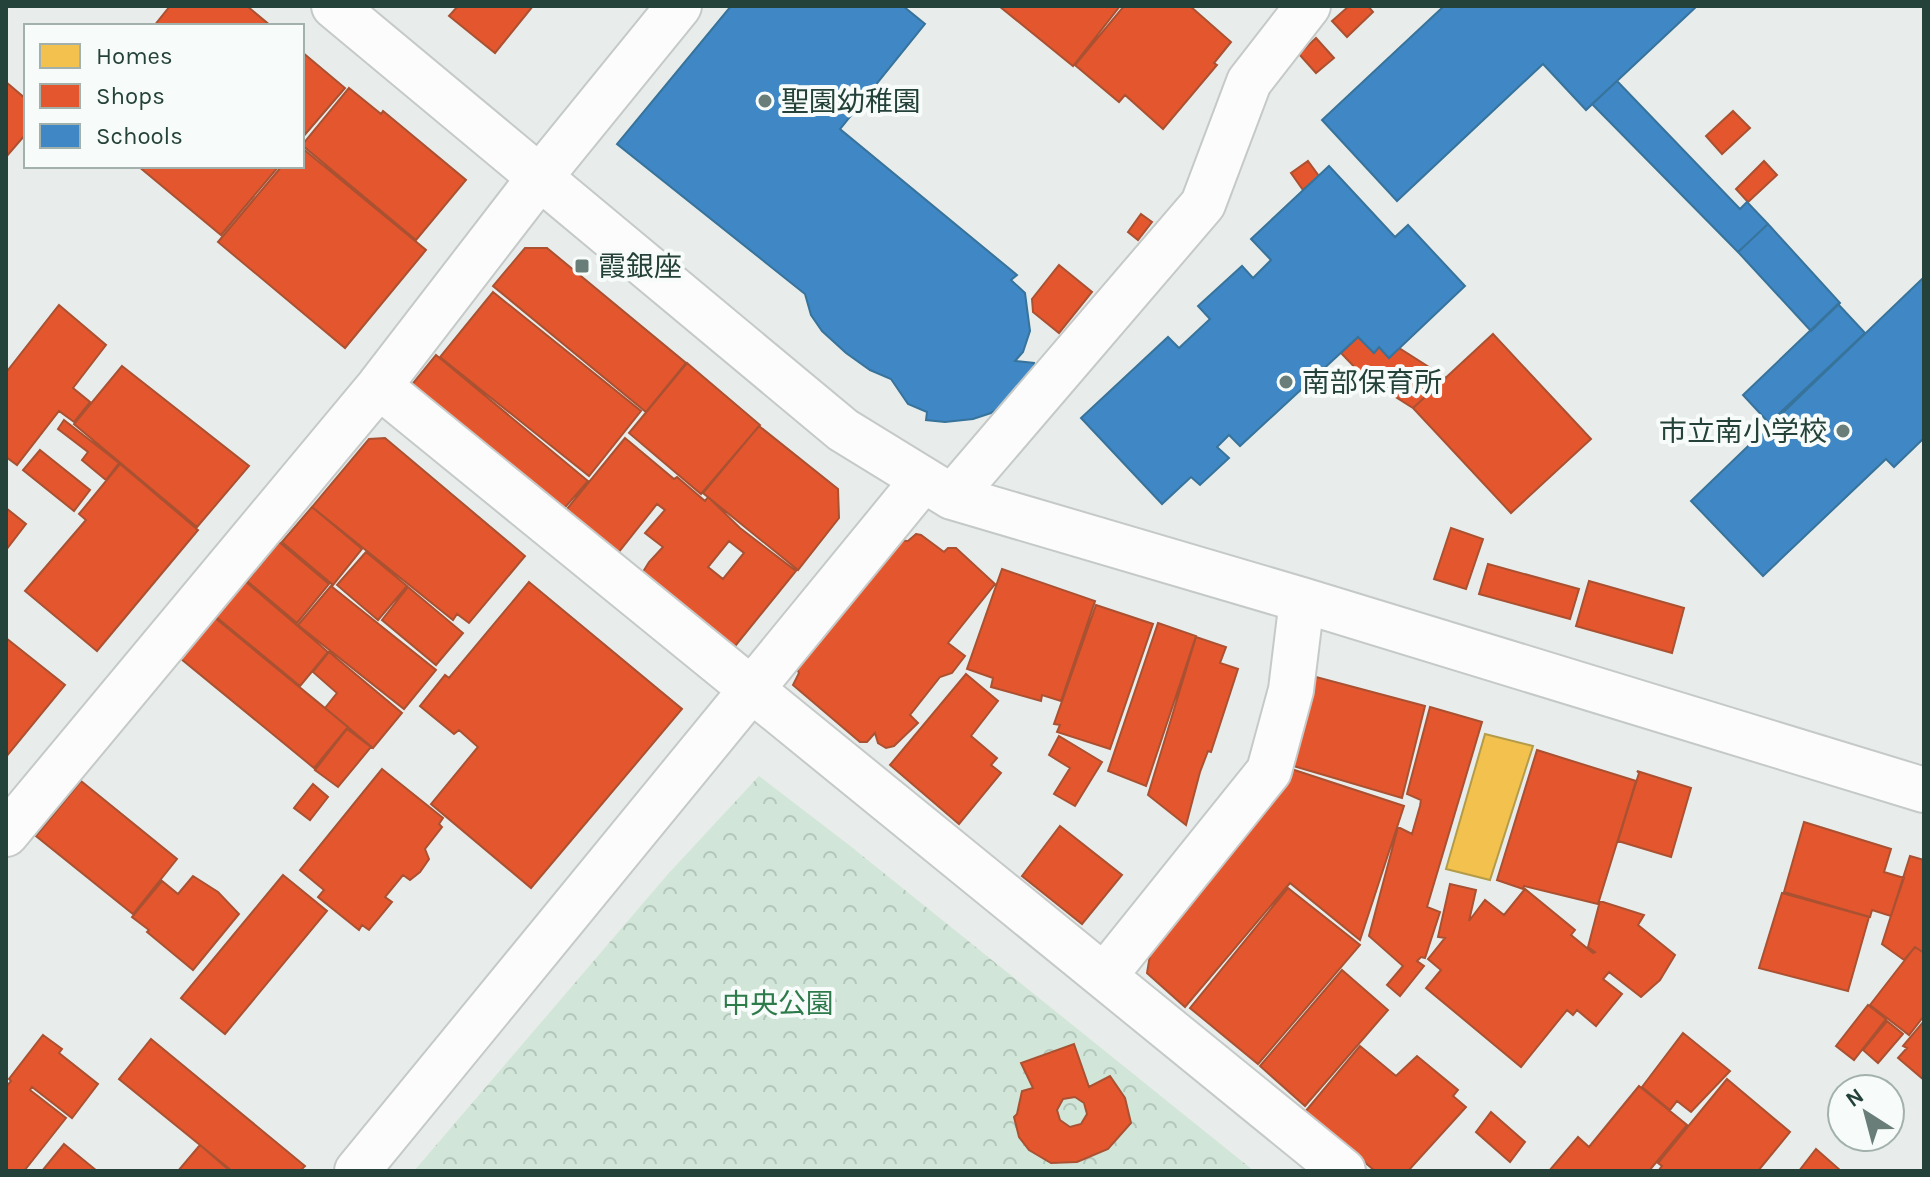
<svg xmlns="http://www.w3.org/2000/svg" width="1930" height="1177" viewBox="0 0 1930 1177" font-family="Karla,'Noto Sans JP',sans-serif">
<style>
.forest{fill:url(#forest-crowns)}
.homes{fill:#f2c14e;stroke:#b49b48;stroke-width:2}
.shops{fill:#e4572e;stroke:#aa5132;stroke-width:2;fill-rule:evenodd}
.schools{fill:#3f88c5;stroke:#37739b;stroke-width:2}
.lines{fill:none;stroke-linecap:round;stroke-linejoin:round}
.minor-casing{stroke:#c5cac8;stroke-width:48}
.minor{stroke:#fcfcfc;stroke-width:44}
.poi-dot{fill:#697e78;stroke:#f7fbf9;stroke-width:3}
.labels{text-anchor:middle;dominant-baseline:central;stroke-width:8;stroke-linejoin:round;paint-order:stroke}
.poi-label{font-size:28px;fill:#24423a;stroke:#f7fbf9;text-anchor:start}
.park-label{font-size:28px;fill:#2d7a4b;stroke:#f7fbf9}
</style>
<defs>
<pattern id="forest-crowns" width="20" height="18" patternUnits="userSpaceOnUse" patternTransform="scale(2)"><rect width="20" height="18" fill="#d1e6d8"/><path d="M2 6a3 3 0 1 1 6 0M12 15a3 3 0 1 1 6 0" fill="none" stroke="#b3c6ba"/></pattern>
</defs>
<rect width="100%" height="100%" fill="#e8edeb"/>
<path class="forest" d="M759 776 849 845 1254 1171H414L668 874Z"/>
<path class="homes" d="M1485 734 1533 746 1490 880 1446 869Z"/>
<path class="shops" d="M170 6H247L271 26H154Z
M458 6H533L495 53 449 16Z
M999 6H1120L1073 66Z
M1124 6H1190L1231 42 1214 63 1217 65 1163 129 1125 95 1119 102 1075 65Z
M1349 6H1368L1373 12 1347 37 1332 21Z
M1316 38 1334 58 1316 73 1299 54Z
M302 52 345 88 302 138Z
M6 82 26 99V134L6 157Z
M349 88 381 114 383 111 466 180 416 240 302 145Z
M1733 111 1750 128 1722 154 1706 136Z
M302 148 426 250 345 348 218 242 282 166H302Z
M1308 161 1319 176 1303 190 1291 173Z
M1764 161 1777 175 1748 202 1736 189Z
M138 166H279L221 235Z
M1141 214 1152 222 1138 240 1128 232Z
M525 248H547L686 363 646 412 493 286Z
M1059 265 1092 292 1059 333 1033 312 1032 299Z
M493 292 641 411 589 476 440 357Z
M59 305 106 345 73 388 90 402 74 422 59 411 17 465 6 457V368L8 370Z
M1493 334 1591 439 1511 513 1413 408Z
M1358 337 1374 353 1379 347 1389 358 1399 348 1446 378 1413 408 1364 377 1341 353Z
M436 355 588 481 554 520 410 387Z
M687 363 760 425 701 494 629 433Z
M122 366 249 466 197 527 74 424Z
M64 420 119 463 106 480 82 460 88 452 58 429Z
M759 426 838 489 839 518 798 570 703 493Z
M385 438 525 556 469 623 457 614 453 620 312 507 369 439Z
M625 438 674 479 677 477 705 501 708 497 740 528 796 571 723 661 633 588 649 562 663 547 645 533 665 510 657 504 610 563 558 520ZM729 541 744 553 723 579 708 567Z
M40 450 90 490 74 511 23 470Z
M120 464 198 530 97 651 25 591 86 520 79 514Z
M312 507 362 549 333 585 282 542Z
M6 508 26 524 6 550Z
M1451 528 1483 539 1466 589 1434 579Z
M916 534 921 535 944 552 948 548H956L995 584 948 643 965 656 952 673 940 677 910 715 918 723 894 746 886 748 878 743 875 733 867 742H860L793 685 799 673 794 662 893 540 908 541Z
M279 542 329 584 297 623 247 581Z
M366 552 407 586 378 620 337 585Z
M1488 564 1579 589 1570 619 1479 594Z
M1002 569 1095 601 1061 701 1042 695 1041 701 991 687 993 678 967 669Z
M245 581 328 652 300 686 215 616Z
M1589 581 1684 608 1672 653 1576 626Z
M529 582 682 709 531 888 431 804 478 747 459 730 454 734 420 706 445 675 449 678Z
M331 586 436 670 404 709 298 625Z
M408 587 463 633 436 665 382 620Z
M1096 605 1153 624 1110 749 1057 732 1060 725 1054 724Z
M214 617 348 727 314 768 180 658Z
M1158 623 1196 636 1146 786 1108 771Z
M1196 637 1226 647 1220 663 1238 669 1211 752 1208 751 1200 772 1186 825 1148 795Z
M6 638 65 685 6 757Z
M329 652 402 713 373 748 325 708 337 693 313 672Z
M966 674 998 701 971 736 997 758 991 765 1001 773 959 824 890 765Z
M1316 677 1425 706 1402 798 1273 760 1295 687Z
M1430 707 1482 722 1427 907 1440 912 1425 958 1421 957 1417 961 1424 966 1400 996 1387 985 1403 966 1369 936 1398 827 1412 834 1420 806 1421 800 1407 794Z
M347 729 371 747 338 787 315 770Z
M1059 736 1102 762 1075 806 1054 794 1070 768 1049 755Z
M1537 750 1636 781 1598 904 1524 886 1523 889 1497 880Z
M1273 763 1404 806 1360 940 1290 883 1185 1007 1147 973 1151 949 1250 830Z
M382 769 443 818 439 824 442 827 425 849 429 859 420 872 410 880 403 875 385 897 392 902 369 930 362 925 359 930 318 897 324 890 300 870Z
M1637 771 1691 788 1671 857 1618 841 1639 773Z
M81 781 177 859 133 914 36 836Z
M313 784 328 797 310 820 294 808Z
M1804 822 1891 849 1884 872 1904 878 1891 916 1872 910 1870 917 1784 892Z
M1060 826 1122 875 1082 924 1022 876Z
M1910 856 1924 860V953L1915 947 1904 960 1882 944Z
M283 875 327 911 225 1034 181 998Z
M193 876 218 892 239 914 193 970 147 932 149 930 132 917 162 881 178 894Z
M1450 884 1476 890 1469 921 1485 900 1504 915 1525 889 1575 930 1571 935 1593 953 1595 952 1588 947 1600 901 1644 915 1638 925 1675 955 1660 980 1641 997 1609 972 1603 979 1622 994 1596 1026 1577 1010 1573 1015 1567 1010 1521 1067 1426 988 1441 970 1428 959 1445 938 1438 937Z
M1288 888 1360 945 1258 1064 1190 1008Z
M1782 893 1869 917 1848 991 1759 968Z
M1915 947 1924 953V1016L1909 1035 1870 1005Z
M1342 970 1388 1010 1305 1106 1260 1066Z
M1868 1005 1886 1019 1854 1060 1836 1046Z
M1887 1021 1903 1034 1878 1063 1863 1050Z
M1924 1021V1080L1898 1058 1907 1048 1903 1046Z
M1683 1033 1730 1071 1691 1112 1677 1101 1670 1110 1642 1087Z
M43 1035 62 1049 59 1053 98 1084 72 1118 32 1087 30 1090 66 1118 24 1171H6V1087L11 1081 9 1079Z
M151 1039 305 1166 300 1171H232L119 1079Z
M1074 1044 1089 1087 1110 1076 1125 1098 1131 1123 1108 1149 1077 1162 1051 1163 1029 1150 1019 1137 1014 1117 1017 1114 1022 1091 1033 1088 1021 1063ZM1075 1097 1084 1103 1087 1114 1081 1124 1070 1127 1060 1120 1057 1110 1063 1099Z
M1360 1046 1396 1076 1417 1056 1458 1090 1453 1096 1466 1107 1408 1171H1375L1305 1112Z
M1727 1079 1790 1132 1758 1171H1658L1662 1166 1658 1163Z
M1639 1086 1687 1125 1649 1171H1549L1578 1137 1589 1147Z
M1491 1112 1525 1142 1510 1162 1476 1132Z
M64 1144 97 1171H42Z
M200 1145 230 1171H178Z
M1816 1149 1841 1171H1799Z"/>
<path class="schools" d="M731 6H903L925 24 840 129 1017 275 1011 280 1025 293 1030 331 1023 352 1015 361 1034 363 1033 377 1008 402 991 413 973 419 945 422 926 420 927 412 908 404 891 379 870 370 846 353 822 331 811 315 805 294 617 144Z
M1444 6H1443H1697L1586 110 1543 64 1397 201 1322 120Z
M1617 81 1740 209 1747 202 1768 224 1738 252 1592 104Z
M1329 166 1395 237 1408 225 1465 286 1389 358 1379 347 1374 353 1358 337 1240 446 1229 435 1217 447 1229 458 1200 485 1191 477 1162 504 1081 418 1168 337 1179 348 1210 319 1198 306 1242 266 1253 278 1271 260 1251 239Z
M1768 224 1840 303 1811 331 1738 252Z
M1924 277V438L1894 467 1886 459 1763 576 1691 501Z
M1838 304 1865 333 1769 423 1743 395Z"/>
<g class="lines">
<defs>
<path id="minor" d="M334 6 843 430 952 497 1302 600 1924 790
M379 386 1343 1171
M952 497 1203 204 1249 82 1308 6
M6 834 379 386 540 177 679 6
M1105 975 1269 771 1291 690 1302 600
M357 1171 923 480"/>
</defs>
<use href="#minor" class="minor-casing"/>
<use href="#minor" class="minor"/>
</g>
<g class="poi-dot">
<circle cx="765" cy="101" r="8"/>
<rect x="574" y="258" width="16" height="16" rx="4"/>
<circle cx="1286" cy="382" r="8"/>
<circle cx="1843" cy="431" r="8"/>
</g>
<g class="labels">
<g class="poi-label">
<text x="781" y="101">聖園幼稚園</text>
<text x="598" y="266">霞銀座</text>
<text x="1302" y="382">南部保育所</text>
<text x="1827" y="431" text-anchor="end">市立南小学校</text>
</g>
<g class="park-label">
<text x="778" y="1003">中央公園</text>
</g>
</g>
<rect width="1930" height="1177" fill="none" stroke="#24423a" stroke-width="16"/>
<rect x="24" y="24" width="280" height="144" fill="#f7fbf9" stroke="#a3b1ad" stroke-width="2"/>
<rect x="40" y="44" width="40" height="24" fill="#f2c14e" stroke="#a3b1ad" stroke-width="2"/>
<text x="96" y="64" font-size="24" fill="#24423a">Homes</text>
<rect x="40" y="84" width="40" height="24" fill="#e4572e" stroke="#a3b1ad" stroke-width="2"/>
<text x="96" y="104" font-size="24" fill="#24423a">Shops</text>
<rect x="40" y="124" width="40" height="24" fill="#3f88c5" stroke="#a3b1ad" stroke-width="2"/>
<text x="96" y="144" font-size="24" fill="#24423a">Schools</text>
<g transform="translate(1866 1113) rotate(324)"><circle r="38" fill="#f7fbf9" stroke="#a3b1ad" stroke-width="2"/>
<path d="M0-6L14 30L0 20L-14 30Z" fill="#697e78"/>
<text y="-12" font-size="22" font-weight="bold" text-anchor="middle" fill="#24423a">N</text>
</g>
</svg>
